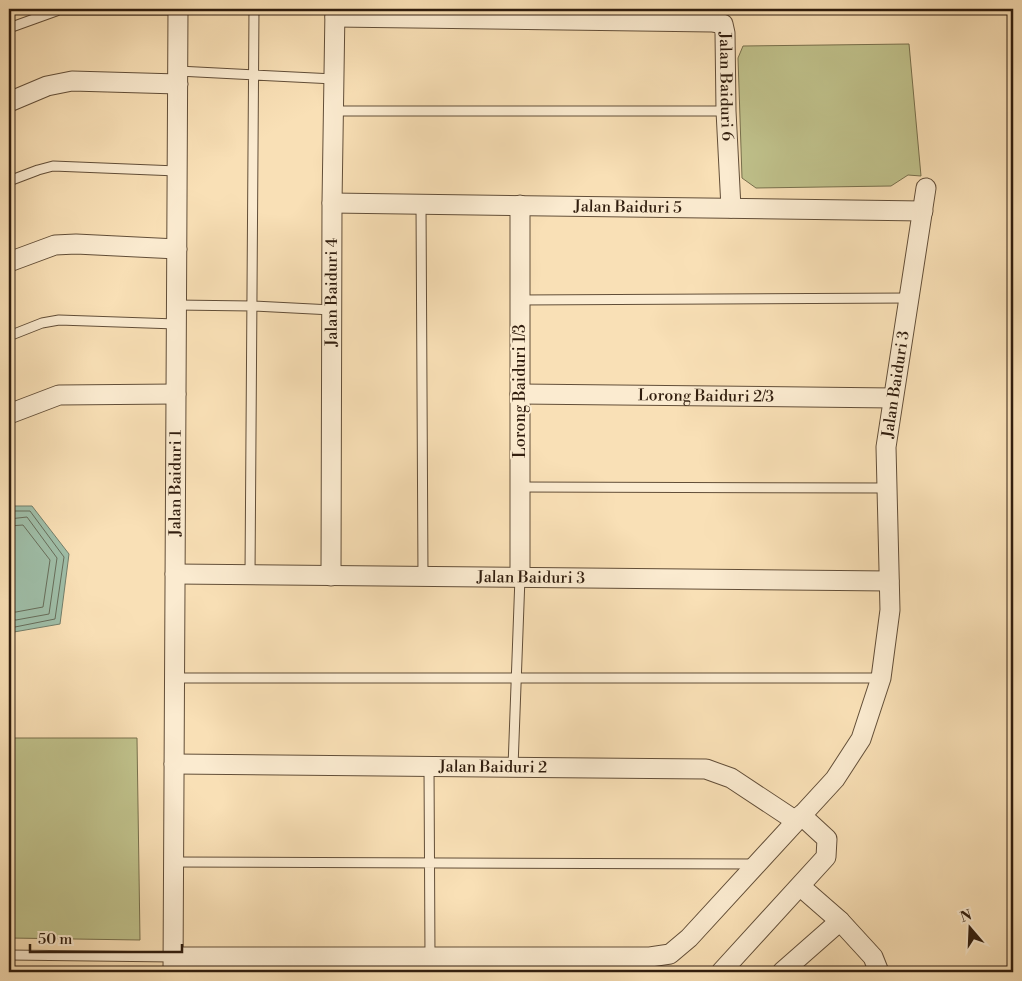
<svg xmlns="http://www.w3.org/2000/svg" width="1022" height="981" viewBox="0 0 1022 981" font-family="'Libre Bodoni',serif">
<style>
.green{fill:#c0c28c;stroke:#78704d}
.water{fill:#9fbea8;stroke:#737e6a}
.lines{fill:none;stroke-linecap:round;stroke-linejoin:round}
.shore{stroke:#686e5b;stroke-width:1}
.service-casing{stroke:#624e38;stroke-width:11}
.minor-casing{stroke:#624e38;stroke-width:21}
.service{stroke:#fbebd0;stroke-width:9}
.minor{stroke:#fbebd0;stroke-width:19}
.labels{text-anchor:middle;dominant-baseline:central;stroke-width:4;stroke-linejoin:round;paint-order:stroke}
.street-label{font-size:16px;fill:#301d0e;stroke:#fbebd0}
</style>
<rect width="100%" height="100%" fill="#f9e0b6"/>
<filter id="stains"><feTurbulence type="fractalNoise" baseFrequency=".004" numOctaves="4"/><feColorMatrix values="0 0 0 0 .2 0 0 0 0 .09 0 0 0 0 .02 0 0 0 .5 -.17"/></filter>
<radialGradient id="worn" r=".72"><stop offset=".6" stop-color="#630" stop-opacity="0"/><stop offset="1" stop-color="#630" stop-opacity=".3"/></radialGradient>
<path class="green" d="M909 44 921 176 908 175 891 186 756 188 742 178 738 58 743 46Z
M9 738H137L140 940 9 938Z"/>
<path class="water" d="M14 506H32L69 554 60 624 14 632 9 630V508Z"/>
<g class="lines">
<path class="shore" d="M9 512 15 511H30L64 557 55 619 15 627 9 626
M9 519 27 517 57 558 49 614 16 620 9 619
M9 526 23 525 50 560 43 607 16 612H9"/>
<defs>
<path id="service" d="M9 28 59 10H178
M178 71 334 79
M333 111H726
M9 181 38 170 53 166 177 171
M421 204 423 576
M520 300 910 298
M176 305 252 306 332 310
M9 336 42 323 59 320 176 324
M520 487 887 488
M250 575 254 9
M174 678H881
M429 767 430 957
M513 767 520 577
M173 862 755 864
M9 955 173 957"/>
<g id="minor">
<path id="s1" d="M335 17 712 22 723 24 725 33 726 111 731 208"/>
<path d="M9 102 47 86 72 81 178 84"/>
<path id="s2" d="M332 203 923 211"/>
<path d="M9 262 55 245 76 244 177 249"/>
<path id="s3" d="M520 394 893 398"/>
<path d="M9 414 59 395 176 394"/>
<path id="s4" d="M175 574 889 581"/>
<path id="s5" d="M331 576 332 203 335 9"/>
<path d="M520 577V205"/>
<path id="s6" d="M174 764 706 769 731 778 796 821"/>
<path d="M801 887 840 921 873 957 879 972"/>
<path id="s7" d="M173 957H650L670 954 689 938 835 779 861 739 881 678 890 610 886 447 926 188"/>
<path id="s8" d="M173 972 178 9"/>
<path d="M721 972 826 857 827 839 801 815"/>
<path d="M782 972 840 921"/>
</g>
</defs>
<use href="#service" class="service-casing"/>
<use href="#minor" class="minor-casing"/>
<use href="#service" class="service"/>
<use href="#minor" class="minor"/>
</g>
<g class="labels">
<g class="street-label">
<text stroke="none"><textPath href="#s1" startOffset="451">Jalan Baiduri 6</textPath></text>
<text stroke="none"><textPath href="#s2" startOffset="296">Jalan Baiduri 5</textPath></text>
<text stroke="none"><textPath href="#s5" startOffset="284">Jalan Baiduri 4</textPath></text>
<text stroke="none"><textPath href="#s7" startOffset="1145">Jalan Baiduri 3</textPath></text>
<text transform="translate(520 391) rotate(-90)">Lorong Baiduri 1/3</text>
<text stroke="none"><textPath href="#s3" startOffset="186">Lorong Baiduri 2/3</textPath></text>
<text stroke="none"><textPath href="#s8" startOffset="489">Jalan Baiduri 1</textPath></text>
<text stroke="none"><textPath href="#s4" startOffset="356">Jalan Baiduri 3</textPath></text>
<text stroke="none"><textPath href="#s6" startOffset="319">Jalan Baiduri 2</textPath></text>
</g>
</g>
<rect width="1022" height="981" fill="none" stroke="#f9e0b6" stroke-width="30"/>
<rect x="10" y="10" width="1002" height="961" fill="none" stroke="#301d0e" stroke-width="2.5"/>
<rect x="15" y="15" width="992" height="951" fill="none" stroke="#301d0e"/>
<g transform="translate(970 928) rotate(341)" stroke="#fbebd0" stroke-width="4" paint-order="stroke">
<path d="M0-4L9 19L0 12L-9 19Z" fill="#301d0e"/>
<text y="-8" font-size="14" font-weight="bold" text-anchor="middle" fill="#301d0e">N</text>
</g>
<path d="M30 944v8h152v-8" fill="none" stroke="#301d0e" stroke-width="2.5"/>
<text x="38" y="944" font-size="15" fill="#301d0e" stroke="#fbebd0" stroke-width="4" paint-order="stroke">50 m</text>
<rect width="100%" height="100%" filter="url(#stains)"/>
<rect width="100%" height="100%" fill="url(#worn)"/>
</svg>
